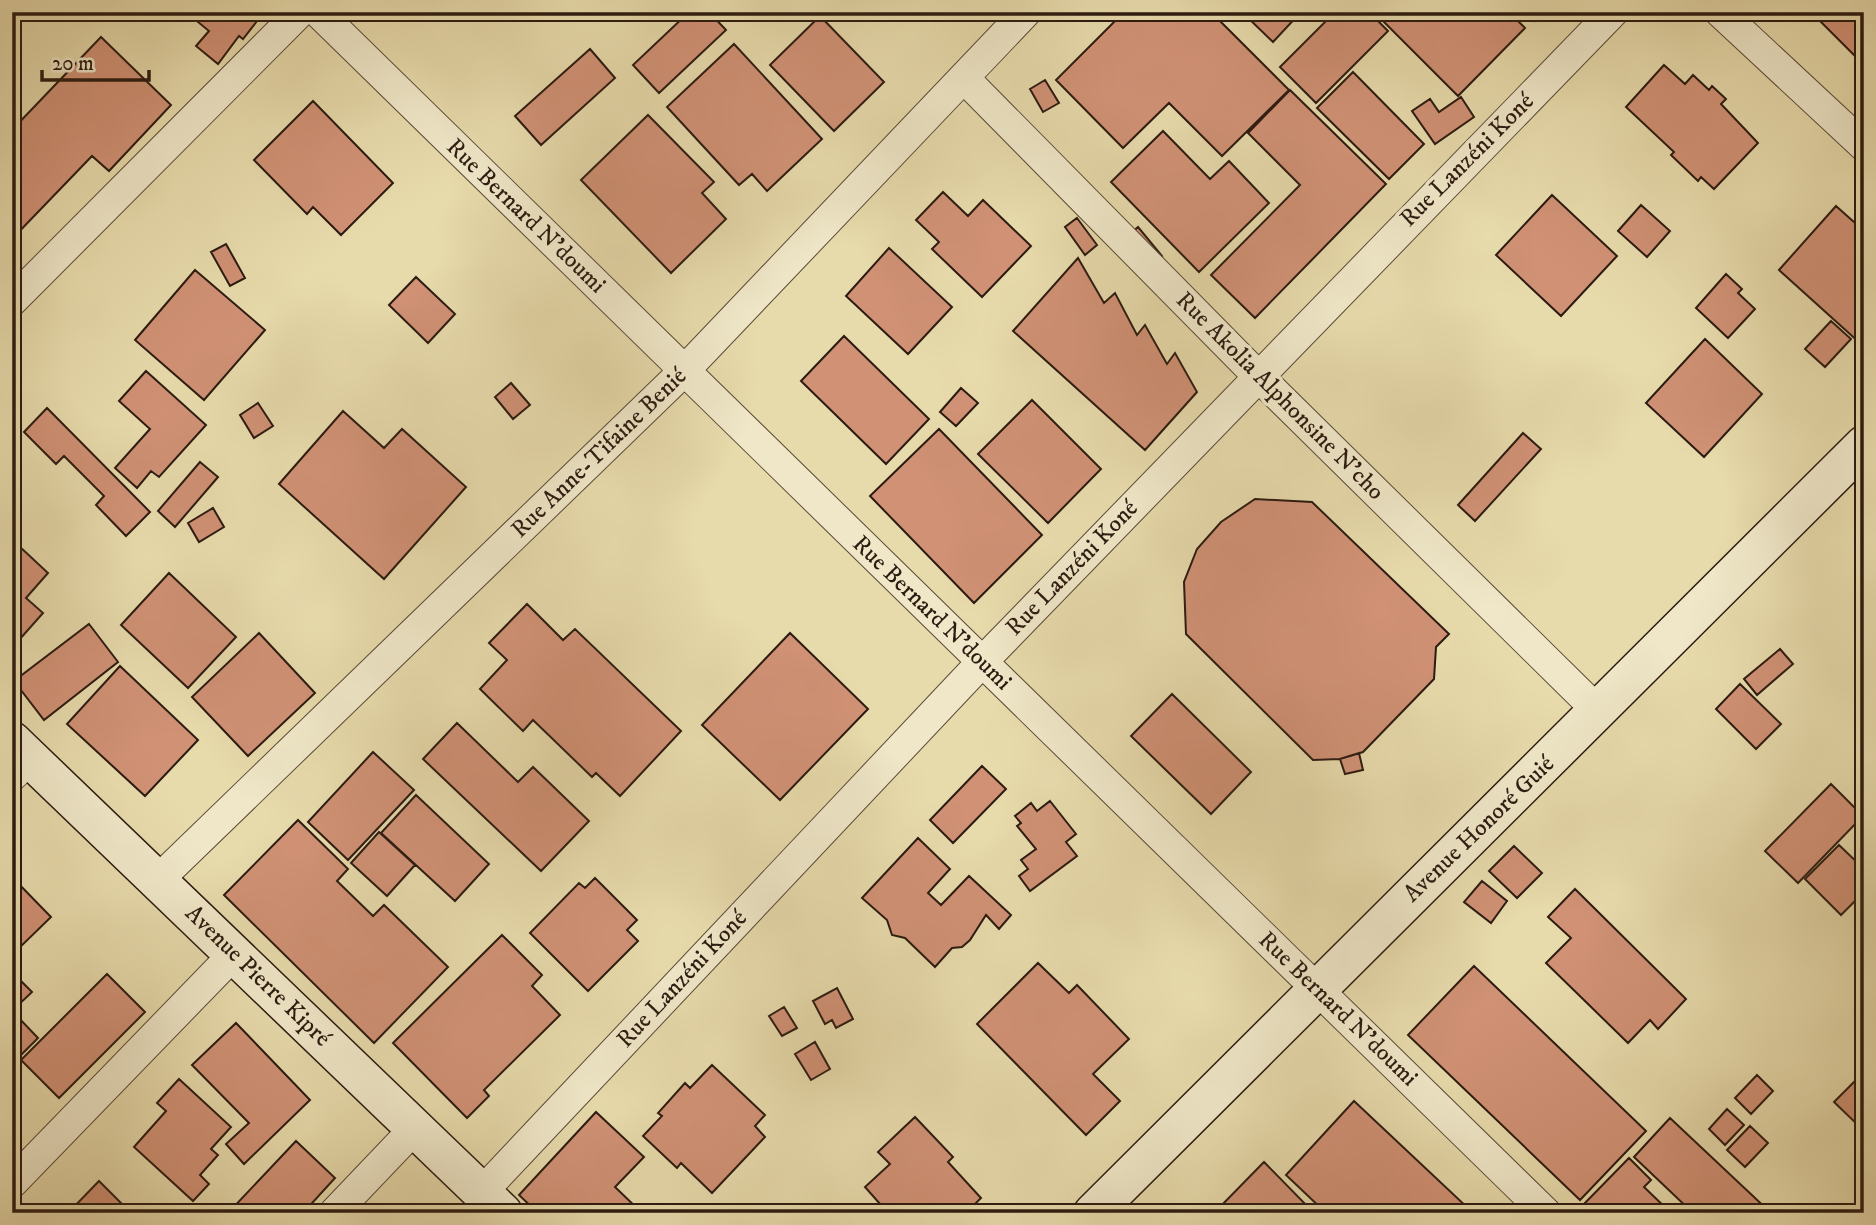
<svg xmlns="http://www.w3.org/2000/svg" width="1876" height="1225" viewBox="0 0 1876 1225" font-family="'IM FELL DW Pica',serif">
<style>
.building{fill:#d09175;stroke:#2c1b11;stroke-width:2}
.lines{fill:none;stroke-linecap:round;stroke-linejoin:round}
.street-casing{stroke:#5b4b38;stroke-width:32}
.secondary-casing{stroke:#2c1b11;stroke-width:41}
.street{stroke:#efe7c8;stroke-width:30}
.secondary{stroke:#efe7c8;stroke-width:38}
.labels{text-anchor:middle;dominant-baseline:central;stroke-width:7;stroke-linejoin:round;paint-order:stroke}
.street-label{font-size:24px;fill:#2c1b11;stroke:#efe7c8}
</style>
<rect width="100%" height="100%" fill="#e7daab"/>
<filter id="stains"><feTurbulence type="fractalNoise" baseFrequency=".00286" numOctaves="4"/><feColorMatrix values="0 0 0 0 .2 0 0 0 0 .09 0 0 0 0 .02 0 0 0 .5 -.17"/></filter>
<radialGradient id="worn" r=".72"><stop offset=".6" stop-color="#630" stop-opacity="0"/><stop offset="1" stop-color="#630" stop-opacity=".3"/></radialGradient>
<path class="building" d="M186 12H264L243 39 239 36 218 64 196 46 209 31Z
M689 12H709L726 30 659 93 633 65Z
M1124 12H1211L1289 90 1222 156 1169 103 1123 148 1056 80Z
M1242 12H1301L1273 42Z
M1335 12H1369L1388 31 1316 103 1280 67Z
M1374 12H1509L1525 28 1458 96Z
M1525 12H1542L1534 21Z
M1811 12H1864V51L1857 58Z
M820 16 884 82 834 131 770 65Z
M101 37 171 105 109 171 92 156 12 239V130Z
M734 44 822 139 767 191 752 174 739 185 667 107Z
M590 49 615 78 541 145 515 116Z
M1664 65 1685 84 1693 75 1709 90 1712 86 1726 99 1721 104 1758 143 1714 189 1701 177 1698 181 1671 155 1674 152 1626 107Z
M1353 72 1424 144 1389 179 1317 108Z
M1045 80 1059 103 1043 112 1030 89Z
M1290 90 1386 184 1255 318 1211 275 1300 185 1248 133Z
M1461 97 1474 117 1435 144 1412 111 1430 99 1439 112Z
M313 101 393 183 341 235 313 207 307 214 254 160Z
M648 115 714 182 702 193 726 219 671 273 581 180Z
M1163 131 1210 179 1229 161 1269 203 1199 272 1111 182Z
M943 192 968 216 983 200 1031 246 982 297 932 249 939 242 916 220Z
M1552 195 1617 256 1561 316 1496 255Z
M1641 205 1670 231 1647 257 1618 231Z
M1836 206 1864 231 1861 344 1779 270Z
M1077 218 1097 245 1085 255 1065 227Z
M1138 227 1162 256 1153 263 1129 235Z
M226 244 245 278 230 286 211 252Z
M889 248 952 307 908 354 846 296Z
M1078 258 1104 303 1115 293 1137 335 1145 325 1167 364 1175 353 1197 392 1145 450 1013 331Z
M195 270 265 330 204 400 135 340Z
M1726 274 1742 289 1738 293 1755 309 1728 338 1696 308Z
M416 277 455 314 428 343 389 305Z
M1831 321 1851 339 1825 367 1805 349Z
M844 336 929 419 886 464 801 381Z
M1705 339 1762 394 1704 457 1646 403Z
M146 371 206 425 159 477 151 471 137 488 115 468 150 429 119 401Z
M511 383 530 405 513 419 495 397Z
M961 388 978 403 956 426 940 412Z
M1032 400 1101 469 1048 523 978 454Z
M258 403 273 426 254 438 240 415Z
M47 408 150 512 126 536 96 505 104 496 64 456 56 464 24 432Z
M343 411 384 448 402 429 466 487 384 579 279 484Z
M939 429 1042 535 974 603 870 496Z
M1523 433 1541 449 1475 521 1458 505Z
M200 462 218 477 175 527 158 511Z
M1255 499 1312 502 1449 634 1436 647 1434 679 1363 752 1340 759 1313 760 1186 634 1184 582 1197 549 1221 522Z
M213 508 224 527 199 542 188 523Z
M19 546 48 573 26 598 43 613 19 640 12 634V552Z
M169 573 236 637 188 688 121 625Z
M527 604 563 640 575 629 681 731 620 796 596 773 592 777 533 720 523 731 480 689 507 660 489 643Z
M89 624 118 662 44 720 14 681Z
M259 633 315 693 248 756 192 697Z
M790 633 868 709 780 800 702 725Z
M1780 649 1793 664 1757 695 1744 679Z
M120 666 198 740 145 796 67 724Z
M1740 684 1781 724 1756 749 1716 709Z
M1172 694 1251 772 1211 814 1131 736Z
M457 723 518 782 533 767 589 821 541 871 423 759Z
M373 752 414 790 348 860 308 822Z
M1359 753 1363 770 1345 774 1340 759Z
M982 766 1006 789 953 843 930 820Z
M1831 784 1863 816 1798 883 1765 851Z
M416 795 489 864 455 901 381 833Z
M1050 801 1076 834 1066 842 1077 856 1030 891 1019 876 1028 869 1021 860 1036 849 1017 826 1021 823 1015 816 1031 803 1037 811Z
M298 820 348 869 337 881 373 916 384 905 448 967 374 1043 224 895Z
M379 832 415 865 387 896 351 863Z
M918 838 950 869 928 893 941 905 969 876 1011 915 999 929 986 915 970 940 962 947 952 948 935 967 905 938 892 935 887 920 862 898Z
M1839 845 1864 869V892L1841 915 1805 879Z
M1514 846 1542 873 1517 898 1489 871Z
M12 877 51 917 12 955Z
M595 878 637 920 627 930 638 941 588 991 530 933 579 883 585 888Z
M1482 881 1507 901 1491 923 1464 902Z
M1575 889 1686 999 1658 1029 1650 1020 1628 1043 1546 963 1571 938 1548 917Z
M502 935 542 975 532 986 560 1015 484 1090 489 1096 467 1118 393 1043Z
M1038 963 1069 993 1077 985 1129 1039 1093 1074 1120 1101 1086 1135 977 1024Z
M1474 966 1646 1131 1580 1200 1408 1035Z
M12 972 32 992 12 1011Z
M107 974 145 1012 59 1098 21 1060Z
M837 988 853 1019 836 1028 832 1020 825 1024 813 1001Z
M784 1007 797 1028 782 1036 769 1016Z
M16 1015 38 1038 12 1064V1019Z
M236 1023 310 1100 244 1164 226 1144 249 1123 192 1065Z
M815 1042 830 1069 811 1080 795 1054Z
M712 1065 765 1115 755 1126 765 1137 712 1193 681 1163 677 1168 643 1136 662 1116 658 1113 685 1083 690 1088Z
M1864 1072V1131L1834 1102Z
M1757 1075 1773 1091 1751 1114 1735 1098Z
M179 1079 231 1127 211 1149 218 1155 200 1175 209 1184 193 1201 134 1147 166 1111 157 1103Z
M1354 1101 1469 1209 1466 1213H1326L1286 1175Z
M1727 1109 1744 1125 1725 1145 1709 1129Z
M596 1112 644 1157 615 1187 642 1213H538L519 1195Z
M915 1117 953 1157 948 1162 981 1198 966 1213H888L865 1187 890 1164 878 1152Z
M1670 1118 1771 1213H1693L1634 1157Z
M1750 1126 1768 1143 1745 1167 1727 1150Z
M296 1141 335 1178 303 1213H228Z
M1629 1158 1651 1180 1644 1187 1671 1213H1589L1582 1206Z
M1264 1162 1314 1213H1214Z
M99 1181 131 1213H68Z
M1818 1205 1827 1213H1810Z"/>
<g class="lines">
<defs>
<path id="street" d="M318 12 1546 1213
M1720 12 1864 146
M964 78 1257 375 1599 712
M12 301 300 12
M12 776 31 758
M158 880 684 371 1026 12
M12 1183 234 954
M482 1192 982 662 1613 12
M334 1213 416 1127"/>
<path id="secondary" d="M12 741 503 1213
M1093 1213 1864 445"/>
</defs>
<use href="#street" class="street-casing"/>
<use href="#secondary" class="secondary-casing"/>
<use href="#street" class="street"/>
<use href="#secondary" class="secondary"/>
</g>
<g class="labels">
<g class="street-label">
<text transform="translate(1467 160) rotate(-45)">Rue Lanzéni Koné</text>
<text transform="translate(526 216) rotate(44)">Rue Bernard N'doumi</text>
<text transform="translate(1280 396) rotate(45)">Rue Akolia Alphonsine N'cho</text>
<text transform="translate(599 453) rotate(-44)">Rue Anne-Tifaine Benié</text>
<text transform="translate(1072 568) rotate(-46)">Rue Lanzéni Koné</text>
<text transform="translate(932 613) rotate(44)">Rue Bernard N'doumi</text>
<text transform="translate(1479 829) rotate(-44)">Avenue Honoré Guié</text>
<text transform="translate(258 976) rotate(44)">Avenue Pierre Kipré</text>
<text transform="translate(682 979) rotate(-47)">Rue Lanzéni Koné</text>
<text transform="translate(1338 1009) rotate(44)">Rue Bernard N'doumi</text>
</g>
</g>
<rect width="1876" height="1225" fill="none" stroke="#e7daab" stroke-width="42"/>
<rect x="14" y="14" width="1848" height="1197" fill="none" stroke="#2c1b11" stroke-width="3.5"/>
<rect x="21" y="21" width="1834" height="1183" fill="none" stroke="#2c1b11" stroke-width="2"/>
<path d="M42 70v10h107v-10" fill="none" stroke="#2c1b11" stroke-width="3.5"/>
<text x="52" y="70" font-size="21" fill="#2c1b11" stroke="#efe7c8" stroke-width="5" paint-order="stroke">20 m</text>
<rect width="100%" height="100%" filter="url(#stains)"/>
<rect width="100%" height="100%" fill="url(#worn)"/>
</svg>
